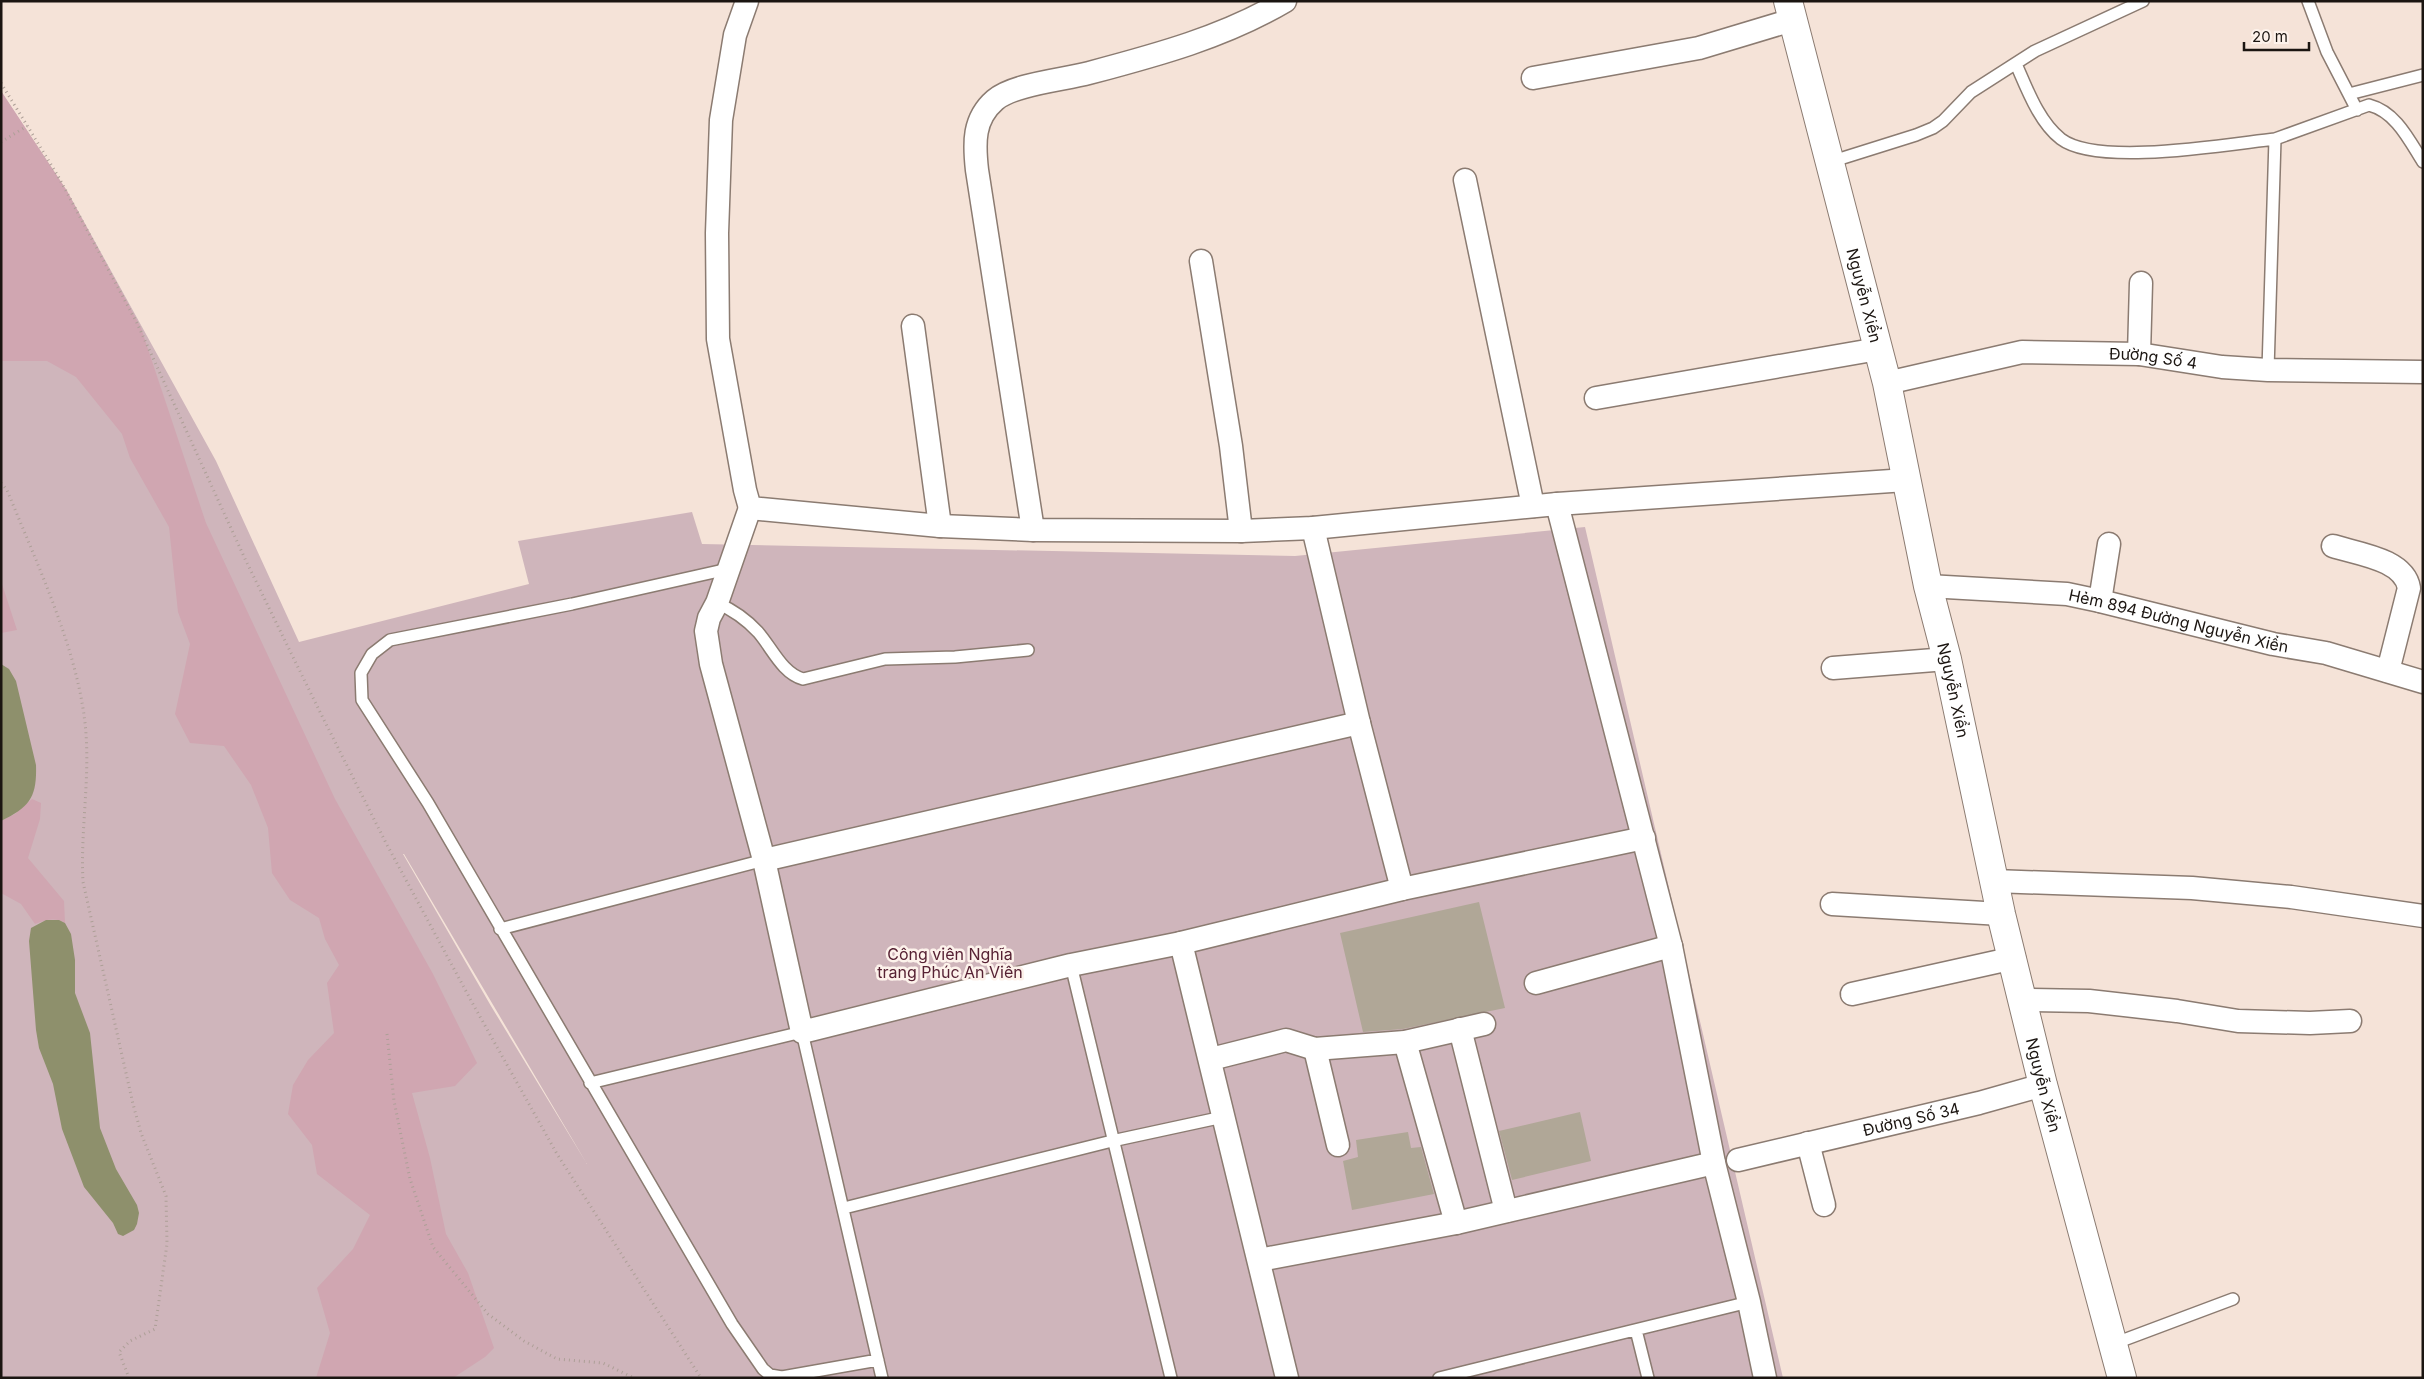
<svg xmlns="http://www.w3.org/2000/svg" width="2424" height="1379" viewBox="0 0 2424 1379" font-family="Inter,sans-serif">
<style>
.green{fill:#cfb5bb;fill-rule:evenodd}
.forest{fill:#d0a6b1}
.water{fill:#8e906c}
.building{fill:#b0a797}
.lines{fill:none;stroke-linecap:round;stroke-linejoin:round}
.lane-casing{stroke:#8b7b71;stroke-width:14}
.street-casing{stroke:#8b7b71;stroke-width:25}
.secondary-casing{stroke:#8b7b71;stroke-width:30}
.path{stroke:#ad9f97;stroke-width:3;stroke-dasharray:1 4;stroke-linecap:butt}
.lane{stroke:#fff;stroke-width:11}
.street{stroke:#fff;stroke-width:22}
.secondary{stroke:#fff;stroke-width:28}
.labels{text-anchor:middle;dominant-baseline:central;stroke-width:5;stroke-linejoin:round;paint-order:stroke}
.street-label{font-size:16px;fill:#1b1511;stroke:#fdf2eb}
.park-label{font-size:16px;fill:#562133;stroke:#fdf2eb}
</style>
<rect width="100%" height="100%" fill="#f5e3d8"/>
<path class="green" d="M1 91 67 191 216 461 299 642 529 584 518 541 692 512 702 544 1295 556 1585 527 1783 1378H1ZM403 854H404L587 1164 491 1006Z"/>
<path class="forest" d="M1 91 67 191 141 328 206 523 335 799 433 974 477 1063 455 1086 412 1093 430 1158 446 1234 468 1273 494 1348 485 1357 453 1378H316L330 1333 317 1288 353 1249 370 1215 317 1174 312 1145 288 1114 293 1085 308 1060 334 1033 327 983 339 965 325 939 319 918 290 900 272 873 268 828 251 785 224 746 190 743 175 714 190 644 178 612 169 527 130 458 122 434 76 377 47 361H1Z
M1 581 17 630 1 633Z
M32 799 41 803 40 819 28 858 64 901 65 923C55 917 46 920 35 924L21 904 1 893V821L15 814Z"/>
<path class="water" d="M1 664 9 669 16 681 36 765C37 797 30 807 1 821Z
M46 920H59L65 923 71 934 75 960V993L90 1033 100 1128 116 1169 137 1205 139 1213 137 1224 134 1230 123 1236 118 1234 113 1223 84 1187 62 1129 53 1084 39 1048 36 1030 29 941 31 928Z"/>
<path class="building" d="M1479 902 1505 1008 1403 1029 1363 1032 1340 933Z
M1580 1112 1591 1161 1512 1180 1499 1131Z
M1408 1132 1411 1148 1421 1147 1434 1194 1352 1210 1343 1161 1358 1157 1356 1140Z"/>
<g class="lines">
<defs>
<path id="lane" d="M2308 1 2327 52 2357 110
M2016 64C2027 89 2039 122 2061 139 2098 167 2229 144 2275 139
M2349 94 2423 75
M1830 162 1916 135 1933 128 1943 121 1971 92 2035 51 2143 1
M2268 370 2275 139 2369 105C2396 112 2409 140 2423 162
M728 569 572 604 390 640 372 654 361 673 362 700 428 803 732 1324 763 1369 770 1375 782 1377 878 1360
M717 603C733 610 746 619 758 632 772 648 782 673 803 679L885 659 955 657 1028 650
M500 929 764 860
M1071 965 1171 1378
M590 1083 802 1032 882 1378
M844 1208 1112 1141 1223 1117
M1636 1330 1648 1378
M2113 1344 2233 1299
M1439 1378 1749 1302"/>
<g id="street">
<path d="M747 1 735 35 721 120 717 233 718 339 745 490 750 508 940 526 1033 530 1241 531 1313 528 1557 504 1906 480"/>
<path d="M1533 78 1699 48 1792 20"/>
<path d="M1465 180 1533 506"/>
<path d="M1201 261 1231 446 1241 531"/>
<path d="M913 326 940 526"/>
<path d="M2139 354 2141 283"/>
<path id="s1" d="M1887 383 2022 352 2139 354 2222 367 2268 370 2423 372"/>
<path d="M1596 398 1878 349"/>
<path d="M1557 504 1671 946 1714 1163 1749 1302 1765 1378"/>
<path d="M750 508 717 603 709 618 706 631 711 664 764 860 802 1032 1071 965 1181 943 1402 889 1644 838"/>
<path d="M1313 528 1359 723 1402 889"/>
<path d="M1033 530 977 170C974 143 973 119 995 100 1014 84 1063 80 1089 73 1157 55 1224 37 1285 1"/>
<path d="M2333 546C2358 554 2404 559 2409 588L2388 671"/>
<path id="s2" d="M1928 586 2067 594 2100 601 2273 644 2326 653 2423 682"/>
<path d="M2100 601 2109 544"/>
<path d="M1833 668 1947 659"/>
<path d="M764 860 1359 723"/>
<path d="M1994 881 2192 888 2291 897 2423 916"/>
<path d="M1832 904 2001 914"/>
<path d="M1181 943 1287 1378"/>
<path d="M1536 983 1671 946"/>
<path d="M1852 994 2014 958"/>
<path d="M2024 1000 2089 1001 2177 1011 2238 1021 2310 1023 2350 1021"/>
<path d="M1460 1029 1506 1211"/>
<path d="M1405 1042 1456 1223"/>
<path d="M1315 1049 1338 1145"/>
<path d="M1211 1059 1286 1040 1315 1049 1405 1042 1484 1024"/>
<path d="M1808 1143 1824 1205"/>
<path id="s3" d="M1738 1160 1979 1103 2043 1085"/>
<path d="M1259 1260 1456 1223 1714 1163"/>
</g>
<g id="secondary">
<path id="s4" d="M1788 1 1887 383 1928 586 1947 659 2001 914 2043 1085 2122 1378"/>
</g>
</defs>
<use href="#lane" class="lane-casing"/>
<use href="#street" class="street-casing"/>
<use href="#secondary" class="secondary-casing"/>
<path class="path" d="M1 83 58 176 137 323 246 561 317 706 386 843 474 1006 557 1154 701 1378
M1 142 27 126
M1 483 7 490C35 559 74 642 84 715 92 770 80 827 83 882L133 1104 141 1133 166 1196 167 1244 155 1329 130 1341 119 1352 129 1378
M387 1034 394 1101 410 1179 433 1247 488 1314 524 1341 557 1359 603 1363 634 1378"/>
<use href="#lane" class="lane"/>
<use href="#street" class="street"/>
<use href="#secondary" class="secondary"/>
</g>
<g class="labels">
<g class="street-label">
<text stroke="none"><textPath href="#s4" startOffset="304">Nguyễn Xiển</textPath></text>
<text stroke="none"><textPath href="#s1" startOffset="270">Đường Số 4</textPath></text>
<text stroke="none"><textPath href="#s2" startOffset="254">Hẻm 894 Đường Nguyễn Xiển</textPath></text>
<text stroke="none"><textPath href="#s4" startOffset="709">Nguyễn Xiển</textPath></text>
<text stroke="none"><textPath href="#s4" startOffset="1114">Nguyễn Xiển</textPath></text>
<text stroke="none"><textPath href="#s3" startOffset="178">Đường Số 34</textPath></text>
</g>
<g class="park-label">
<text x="950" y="954">Công viên Nghĩa<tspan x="950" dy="18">trang Phúc An Viên</tspan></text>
</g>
</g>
<rect width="2424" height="1379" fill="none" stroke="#1b1511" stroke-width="5"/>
<path d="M2244 42v8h65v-8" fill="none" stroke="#1b1511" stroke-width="2.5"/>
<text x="2252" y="42" font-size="15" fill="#1b1511" stroke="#fdf2eb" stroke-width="4" paint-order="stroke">20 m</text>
</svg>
